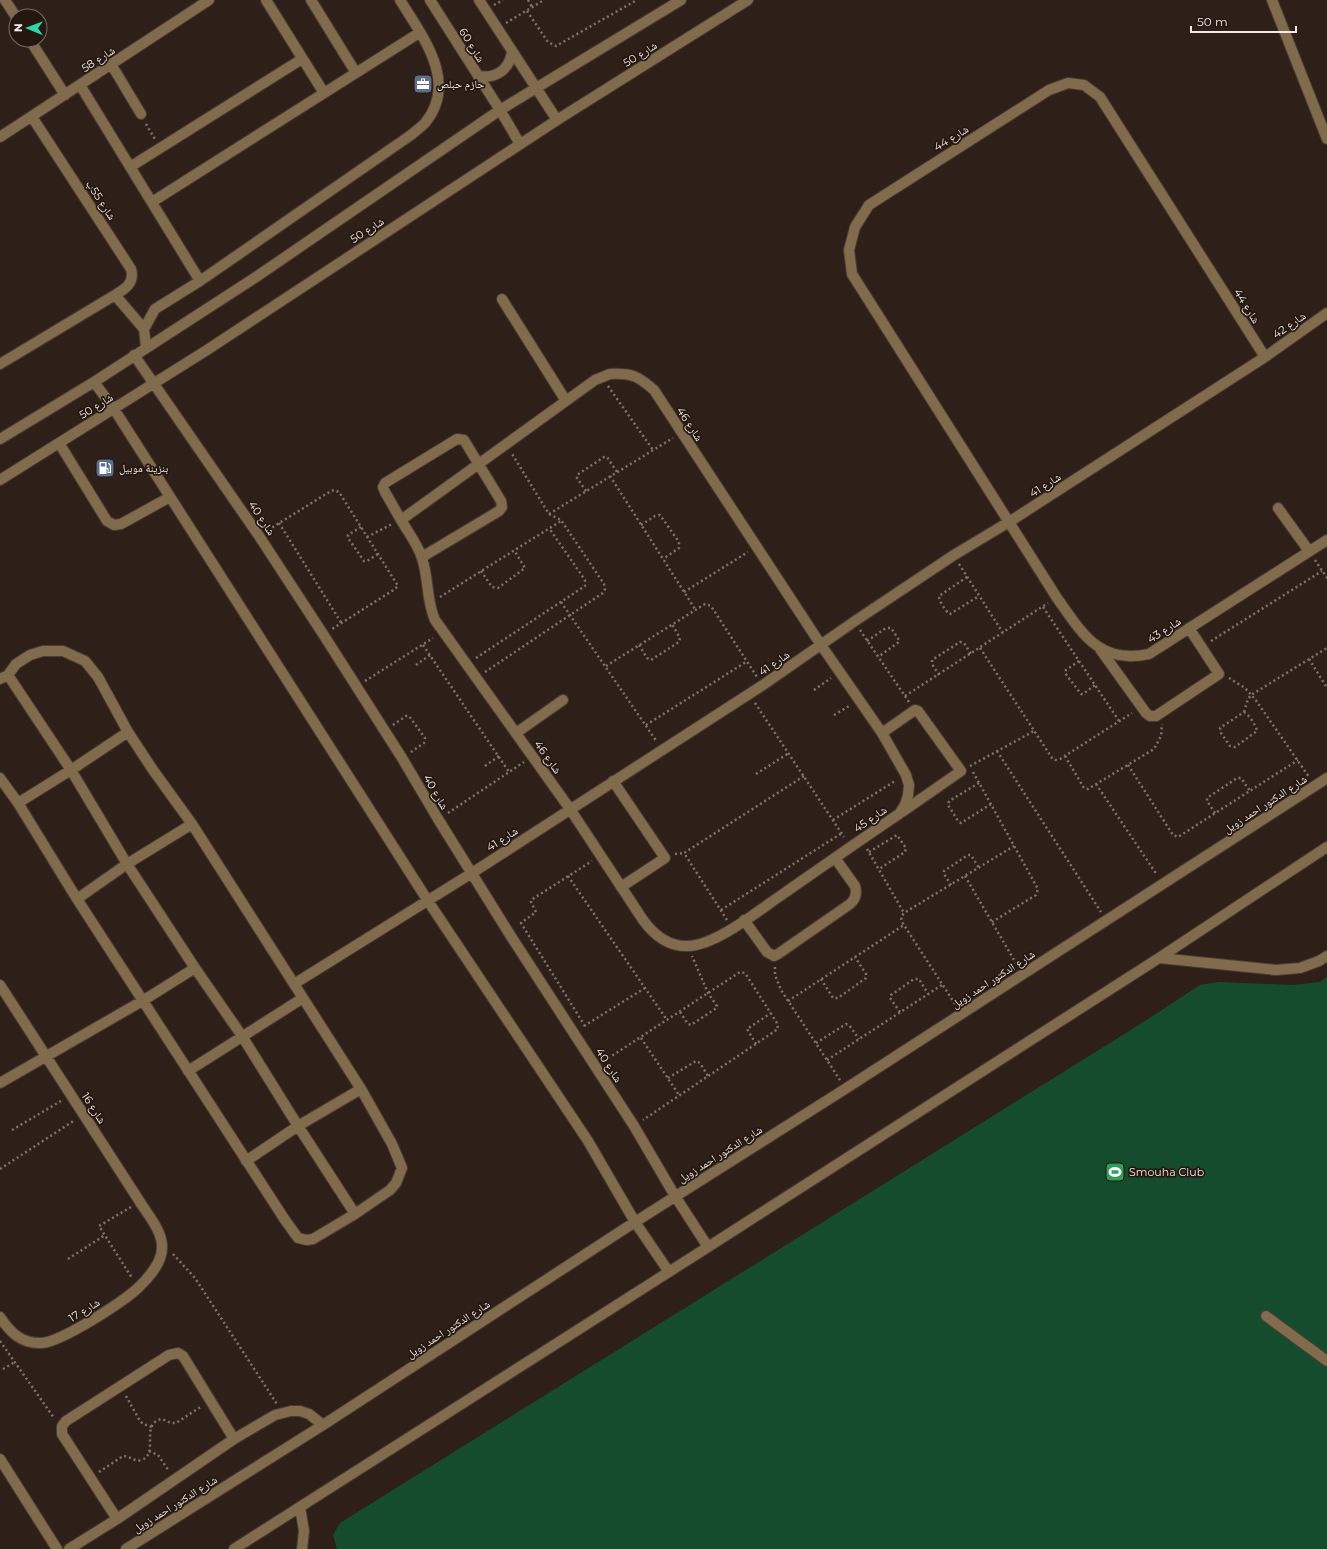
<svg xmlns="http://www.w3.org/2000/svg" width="1327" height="1549" viewBox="0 0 1327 1549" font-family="Montserrat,'Noto Naskh Arabic',sans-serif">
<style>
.green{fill:#154c2e}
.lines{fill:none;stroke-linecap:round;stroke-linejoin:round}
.minor-casing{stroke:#4a3c36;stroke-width:12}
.path{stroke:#80736e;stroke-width:2.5;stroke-dasharray:2 3;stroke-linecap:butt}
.minor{stroke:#816b4d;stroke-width:10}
.labels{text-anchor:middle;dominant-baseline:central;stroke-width:3.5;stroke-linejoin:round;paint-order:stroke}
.street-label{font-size:11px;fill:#f3e9e5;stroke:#241710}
.poi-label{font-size:11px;fill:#f3e9e5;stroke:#241710;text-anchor:start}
</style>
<rect width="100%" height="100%" fill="#2e2019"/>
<path class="green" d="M1327 977V1549H337L333 1535 340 1523 1142 1023 1200 985 1219 982 1292 985 1320 982Z"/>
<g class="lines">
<defs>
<path id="minor" d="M5 0 16 17
M266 0 324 93
M311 0 356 73
M430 0 500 110 520 144
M479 0 557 120
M1272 0 1327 139
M30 40 65 95
M111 64 141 114
M478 76C496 79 509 70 512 52
M80 85 200 281
M32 117 131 269C135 283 125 289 115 295
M0 137 209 0
M130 167 302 59
M152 202 419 33
M502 299 566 401
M146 347 144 329 155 309 200 281 411 135C416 131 421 127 425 123 459 82 422 36 400 0
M134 355 259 536 323 634 402 758 438 819 512 938 634 1126 675 1196 708 1247
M1265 357 1100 97 1084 85 1068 83 1049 90 869 205 855 227 849 250 852 274 1057 598C1082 633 1099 665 1149 654L1327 540
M0 364 115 295 144 329
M610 374C632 373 638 376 654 390L821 645 882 733 906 775 909 785 908 795 905 805 899 814C860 840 822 867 783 894 759 910 717 945 688 946 668 947 654 935 643 920L570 809 435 620C426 600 429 579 422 558 418 545 408 532 401 520L595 380Z
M94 382 114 409 428 901 588 1141 635 1222 669 1272
M0 439 94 382 256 277 500 110 681 0
M59 443 107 521 114 525 121 524 170 497
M0 480 207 350 557 120 748 0
M1278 508 1309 551
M401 520 385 492 383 487 385 483 457 439 464 440 501 501 502 507 499 511 422 557
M1100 649 1146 713 1150 716H1156L1219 674 1189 628
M8 675 71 770 127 864 195 968 242 1036 298 1126 355 1214
M0 679 8 675 16 664 30 655 43 651H63L85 661 98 677 128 732 153 770 192 824 361 1089 392 1144 402 1168 396 1183 390 1190 355 1214 313 1239 307 1240 298 1238 285 1220 77 899 18 803 0 778
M516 733 563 700
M882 733 915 710 918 711 961 771 902 812
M613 781 665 858 621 887
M18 803 71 770 128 732
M77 899 127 864 192 824
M744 920 767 952 774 956 778 954 850 904C856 899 857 893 855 886L835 858
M1159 958 1276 970 1300 968 1319 961 1327 956
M294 984 472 873 763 685 855 621 954 555 1009 522 1265 357 1327 313
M0 985 140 1202C148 1215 163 1232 162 1248 162 1263 149 1277 139 1287 123 1302 63 1341 42 1343 21 1344 10 1332 0 1317
M188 1071 303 998
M0 1083 144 1000 195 968
M246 1161 298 1126 361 1089
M1266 1316 1327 1361
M0 1459 57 1549
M300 1507 304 1531 302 1549
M117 1519 62 1434V1426L66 1421 169 1355 178 1353 183 1356 234 1439
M69 1549 117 1519 234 1439 275 1415 291 1411H300L309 1414 323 1425
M126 1549 323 1425 635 1222 845 1089 1327 778
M234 1549 708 1247 1159 958 1327 847"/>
</defs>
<use href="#minor" class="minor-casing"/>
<path class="path" d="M528 0 532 7
M494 5 503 0
M527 11 548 42 556 46 637 0
M506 23 544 0
M146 124 155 139
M608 386 653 450
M610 476 695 609
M586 491 577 478V475L604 457H607L617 472
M549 514 673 438
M279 523 342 624
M641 525 655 516 660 515 679 542V548L663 559
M361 527 348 535V538L364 561H367L378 554
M268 530 331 491 334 490 339 492 398 586 395 589 332 629
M367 537 392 524
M1315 560 1327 578
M959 564 1003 633
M481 571 492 587 498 588 525 568 514 550
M967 577 939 596C939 601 946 612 950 614L979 596
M684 592 748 552
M440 597 561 521
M561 602 657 742
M1043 607 1119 721
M860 630 909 702
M867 641 886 628H891L899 640V642L878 657
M1211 641 1322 571
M423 645 509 772
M639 645 647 658 651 660 679 642 680 638 672 624
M980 648 1052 758 1055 760 1060 759 1132 713
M476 658 585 586V580L549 528
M1309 659 1327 688
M1079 661 1066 670 1065 673 1081 694H1083L1095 685
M416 665 430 655
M606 666 705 604 711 606 757 677
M485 672 603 593 605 589 604 584 561 520 549 514 512 454
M939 675 932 664V660L960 642 964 643 971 654
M1229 678 1245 688 1255 699 1309 777
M365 681 433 638
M814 690 831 678
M905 696 1048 603
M755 703 844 837
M1244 712 1248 699 1251 695 1327 648
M1244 712C1249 715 1256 725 1257 731L1235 747 1230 746 1221 733 1220 728Z
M834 715 849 706
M393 725 406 716H409L425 738 424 743 411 752
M646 725 746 662
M997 751 1101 912
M1065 756 1084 788 1088 789 1154 749 1161 736 1162 724
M1128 765 1173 835 1178 837 1298 760
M485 766 499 756
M970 766 1034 731
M973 772 1038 889 1036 895 992 922
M756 774 789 753
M979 783 949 801 948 805 958 821 961 823 991 804
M1096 784 1157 875
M448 813 524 762
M1215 813 1207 801V798L1237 778H1241L1250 791
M833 820 895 781
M867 849 904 913
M869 852 897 835 906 848 905 852 879 869
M675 854 684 853
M568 876 667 1020
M965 876 1017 965
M951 885 944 874V871L968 855H971L979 868
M721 910 842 833
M727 920 684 853 804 776
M775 967V975L781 990 840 1080
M821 979 833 998H838L866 978V974L855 957
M788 1001 904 925
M955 1004 902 922 901 917 904 913 1014 846
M680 1012 688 1024 691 1025 715 1009 717 1006 708 993 692 956
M900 1012 890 998 891 995 914 979H919L928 994
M584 1026 645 988
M585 1026 521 923 536 912 531 902V900L592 861
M641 1038 679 1095
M816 1043 846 1024 849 1025 859 1039
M756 1044 747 1029 771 1013
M827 1060 942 985
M604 1061 740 972 745 973 777 1023 778 1029 643 1120
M668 1078 696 1061 700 1063 708 1076
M12 1130 61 1101
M0 1169 75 1120
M131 1207 99 1226 132 1278
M173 1254 195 1278 277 1404
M68 1259 105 1235
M0 1341 54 1418
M3 1369 15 1362
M126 1396 140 1421 143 1424 152 1427
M149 1451 158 1455 169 1471
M99 1472 123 1456C130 1456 134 1462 141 1460 160 1455 139 1423 162 1419L171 1423H176L202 1406"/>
<use href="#minor" class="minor"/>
</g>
<defs>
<symbol id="office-square" viewBox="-11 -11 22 22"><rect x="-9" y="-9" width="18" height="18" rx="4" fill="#5c6f8a" stroke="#241710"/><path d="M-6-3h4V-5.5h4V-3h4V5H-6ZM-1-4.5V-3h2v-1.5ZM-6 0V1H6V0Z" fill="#fff"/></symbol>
<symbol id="fuel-square" viewBox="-11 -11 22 22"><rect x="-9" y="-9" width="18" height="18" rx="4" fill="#5c6f8a" stroke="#241710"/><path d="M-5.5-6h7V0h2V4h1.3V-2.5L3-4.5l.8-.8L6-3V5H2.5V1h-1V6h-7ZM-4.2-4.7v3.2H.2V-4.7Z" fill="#fff"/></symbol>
<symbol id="stadium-square" viewBox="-11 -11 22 22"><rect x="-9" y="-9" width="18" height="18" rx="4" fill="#2e9e5b" stroke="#241710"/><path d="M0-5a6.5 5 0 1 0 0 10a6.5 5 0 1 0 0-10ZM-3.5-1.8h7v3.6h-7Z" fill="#fff"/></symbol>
</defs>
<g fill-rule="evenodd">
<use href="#office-square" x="412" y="73" width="22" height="22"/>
<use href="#fuel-square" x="94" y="457" width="22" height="22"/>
<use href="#stadium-square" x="1104" y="1161" width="22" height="22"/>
</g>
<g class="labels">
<g class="street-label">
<text transform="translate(472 45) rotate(58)">شارع 60</text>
<text transform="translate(640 54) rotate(-32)">شارع 50</text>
<text transform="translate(98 59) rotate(-33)">شارع 58</text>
<text transform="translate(951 138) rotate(-32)">شارع 44</text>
<text transform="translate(101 200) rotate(57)">شارع 55ب</text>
<text transform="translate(367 230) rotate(-33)">شارع 50</text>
<text transform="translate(1247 306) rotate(58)">شارع 44</text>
<text transform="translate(1289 325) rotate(-35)">شارع 42</text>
<text transform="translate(96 406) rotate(-32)">شارع 50</text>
<text transform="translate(690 424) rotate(57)">شارع 46</text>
<text transform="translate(1045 485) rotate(-33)">شارع 41</text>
<text transform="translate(262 518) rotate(56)">شارع 40</text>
<text transform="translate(1164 630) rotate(-33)">شارع 43</text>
<text transform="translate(774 663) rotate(-35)">شارع 41</text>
<text transform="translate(548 757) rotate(54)">شارع 46</text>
<text transform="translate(436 792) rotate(60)">شارع 40</text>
<text transform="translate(1265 804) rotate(-33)">شارع الدكتور احمد زويل</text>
<text transform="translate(870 819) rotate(-35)">شارع 45</text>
<text transform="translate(502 839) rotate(-33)">شارع 41</text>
<text transform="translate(993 979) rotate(-33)">شارع الدكتور احمد زويل</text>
<text transform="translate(609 1065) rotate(57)">شارع 40</text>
<text transform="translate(94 1108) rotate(57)">شارع 16</text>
<text transform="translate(720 1154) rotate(-32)">شارع الدكتور احمد زويل</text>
<text transform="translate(84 1310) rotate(-32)">شارع 17</text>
<text transform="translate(448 1329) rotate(-33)">شارع الدكتور احمد زويل</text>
<text transform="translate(175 1504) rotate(-32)">شارع الدكتور احمد زويل</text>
</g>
<g class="poi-label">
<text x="437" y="84">حازم حبلص</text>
<text x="119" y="468">بنزينة موبيل</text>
<text x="1129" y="1172">Smouha Club</text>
</g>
</g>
<g transform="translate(28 28) rotate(271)"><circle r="19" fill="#241710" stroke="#776b65"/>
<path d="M0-3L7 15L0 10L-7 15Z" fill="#31d4a9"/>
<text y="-6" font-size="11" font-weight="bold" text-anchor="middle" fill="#f3e9e5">N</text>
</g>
<path d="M1191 26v6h105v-6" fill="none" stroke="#f3e9e5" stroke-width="2"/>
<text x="1197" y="26" font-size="12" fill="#f3e9e5" stroke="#241710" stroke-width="3" paint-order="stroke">50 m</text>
</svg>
